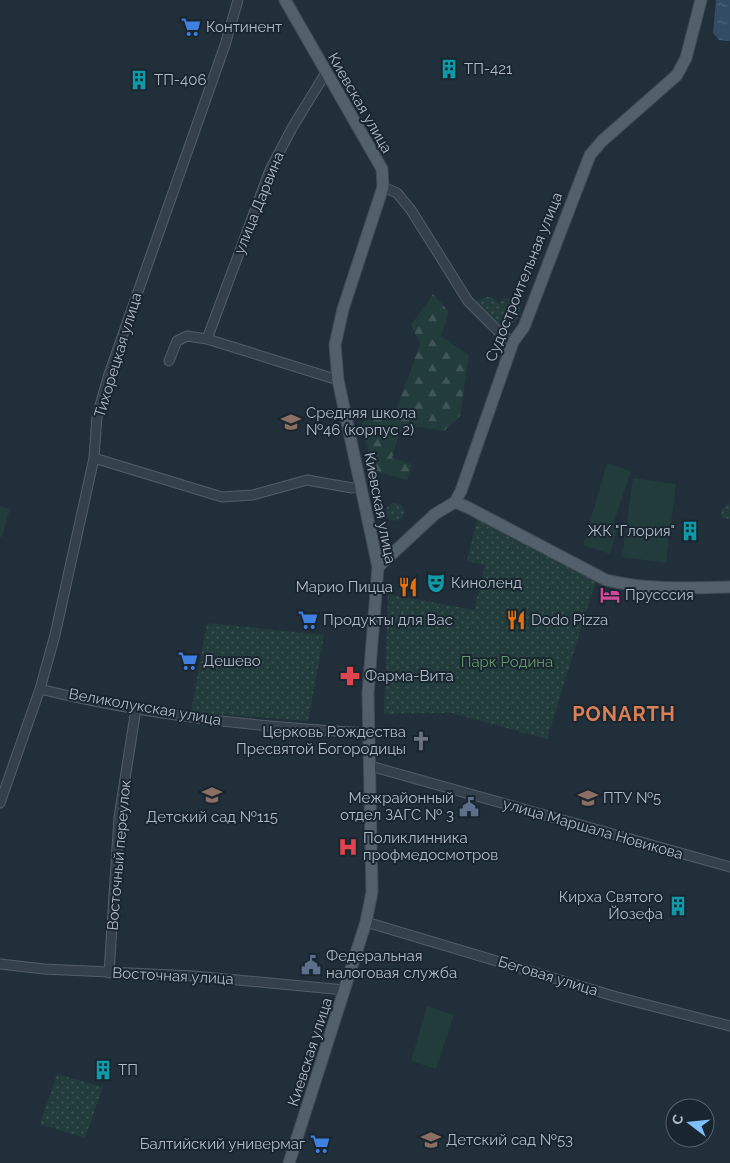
<svg xmlns="http://www.w3.org/2000/svg" width="730" height="1163" viewBox="0 0 730 1163" font-family="Raleway,sans-serif">
<style>
.green{fill:url(#green-dots)}
.forest{fill:url(#forest-firs)}
.pitch{fill:#223b3b}
.water{fill:url(#water-ripples)}
.lines{fill:none;stroke-linecap:round;stroke-linejoin:round}
.minor-casing{stroke:#525e68;stroke-width:11}
.major-casing{stroke:#404c57;stroke-width:13}
.minor{stroke:#34404b;stroke-width:9}
.major{stroke:#52606b;stroke-width:11}
.labels{text-anchor:middle;dominant-baseline:central;stroke-width:4;stroke-linejoin:round;paint-order:stroke}
.poi-label{font-size:15px;fill:#afbbc7;stroke:#19252f;text-anchor:start}
.street-label{font-size:15px;fill:#afbbc7;stroke:#19252f}
.park-label{font-size:15px;fill:#64996a;stroke:#19252f}
.district-label{font-size:20px;font-weight:bold;letter-spacing:1px;fill:#d97e57;stroke:#19252f}
</style>
<defs>
<pattern id="green-dots" width="8" height="8" patternUnits="userSpaceOnUse" patternTransform="scale(1.25)"><rect width="8" height="8" fill="#223b3b"/><path d="M2 2h.1M6 6h.1" fill="none" stroke="#405556" stroke-width="1.8" stroke-linecap="round"/></pattern>
<pattern id="forest-firs" width="22" height="20" patternUnits="userSpaceOnUse" patternTransform="scale(1.25)"><rect width="22" height="20" fill="#223b3b"/><path d="M5 1l3.5 6h-7zM16 11l3.5 6h-7z" fill="#405556"/></pattern>
<pattern id="water-ripples" width="26" height="14" patternUnits="userSpaceOnUse" patternTransform="scale(1.25)"><rect width="26" height="14" fill="#324d63"/><path d="M2 4q2-2 4 0t4 0M15 11q2-2 4 0t4 0" fill="none" stroke="#4d6578"/></pattern>
</defs>
<rect width="100%" height="100%" fill="#202f3a"/>
<path class="green" d="M485 297H492L498 303 505 298 515 300 521 311V315L514 322 499 326 476 302Z
M729 502 730 519 721 518 722 509Z
M386 512a9 9 0 1 1 18 0a9 9 0 1 1-18 0Z
M477 519 597 577 547 739 451 713 384 714 388 594 474 610 485 565 467 561Z
M207 623 324 635 308 721 191 712Z
M57 1074 103 1087 85 1138 40 1124Z"/>
<path class="forest" d="M433 294 449 312 441 336 469 355 460 416 444 431 414 426 400 431 392 458 412 464 407 480 372 470 362 422 397 408 420 344 411 325Z"/>
<path class="pitch" d="M607 463 631 471 614 522 618 525 610 554 583 545Z
M633 478 676 484 666 563 622 557Z
M0 506 10 509 2 537H0Z
M427 1006 454 1015 436 1069 411 1061Z"/>
<path class="water" d="M716 0H730V41L719 40 713 33Z"/>
<g class="lines">
<defs>
<path id="minor" d="M383 187 397 193 411 210 468 301 502 335 513 342
M207 339 270 170 292 128 325 74
M169 361 177 341 187 336 207 339 338 380
M94 458 222 497 253 495 307 480 352 488 361 486
M40 689C148 716 259 727 369 733
M370 766 730 867
M0 803 40 689 55 635 94 458 97 416 109 374 225 45 238 0
M366 922 617 997 730 1026
M0 964 44 969 194 976 345 990
M109 973 119 817 136 709"/>
<path id="major" d="M285 0 382 169 383 187 343 309 335 345 338 380 378 567 368 693 372 892 366 922 289 1163
M455 502 467 507 606 580C647 590 688 588 730 587
M378 567 435 514 455 502 461 491 513 342 524 327 590 155 602 141 677 75 686 58 701 0"/>
</defs>
<use href="#minor" class="minor-casing"/>
<use href="#major" class="major-casing"/>
<use href="#minor" class="minor"/>
<use href="#major" class="major"/>
</g>
<defs>
<symbol id="supermarket-bare" viewBox="-9 -9 18 18"><path d="M-6-5.5h2.5l.6 2H6L4.5 2H-2.5L-4.4-4H-6ZM-1.5 3.2a1.3 1.3 0 1 0 .1 0ZM3 3.2a1.3 1.3 0 1 0 .1 0Z" fill="#3f7fe0" stroke="#19252f" stroke-width="2.5" paint-order="stroke"/></symbol>
<symbol id="building-bare" viewBox="-9 -9 18 18"><path d="M-4-6H4V6H1V3H-1V6H-4ZM-2.5-4.3h1.7v1.8h-1.7ZM.8-4.3h1.7v1.8H.8ZM-2.5-1h1.7V.8h-1.7ZM.8-1h1.7V.8H.8Z" fill="#0f9aa8" stroke="#19252f" stroke-width="2.5" paint-order="stroke"/></symbol>
<symbol id="school-bare" viewBox="-9 -9 18 18"><path d="M0-5L7-2L0 1L-7-2ZM-4 1L0 2.5L4 1V4Q0 6-4 4Z" fill="#8d6e63" stroke="#19252f" stroke-width="2.5" paint-order="stroke"/></symbol>
<symbol id="theatre-bare" viewBox="-9 -9 18 18"><path d="M-5-5.5Q0-4 5-5.5V0Q5 5 0 6Q-5 5-5 0ZM-3.3-2.5H-1v1.5H-3.3ZM1-2.5H3.3v1.5H1ZM-2.8 1Q0 5.5 2.8 1Z" fill="#0f9aa8" stroke="#19252f" stroke-width="2.5" paint-order="stroke"/></symbol>
<symbol id="restaurant-bare" viewBox="-9 -9 18 18"><path d="M-5-6h1v4h1v-4h1v4h1v-4h1v5L-1.5 .5V6h-2V.5L-5-1ZM5-6V6H3V1.5H1.5Q1.5-4 5-6Z" fill="#e8710a" stroke="#19252f" stroke-width="2.5" paint-order="stroke"/></symbol>
<symbol id="hotel-bare" viewBox="-9 -9 18 18"><path d="M-6-4.5h1.5V1H6V5H4.5V3h-9V5H-6ZM-4 0a1.8 1.8 0 1 1 3.6 0ZM.5 0V-2.5h3Q6-2.5 6 0Z" fill="#d1479c" stroke="#19252f" stroke-width="2.5" paint-order="stroke"/></symbol>
<symbol id="pharmacy-bare" viewBox="-9 -9 18 18"><path d="M-2-6h4v4h4v4h-4v4h-4v-4h-4v-4h4Z" fill="#e0444e" stroke="#19252f" stroke-width="2.5" paint-order="stroke"/></symbol>
<symbol id="church-bare" viewBox="-9 -9 18 18"><path d="M-1.2-6h2.4v3.5h3.3v2.4h-3.3V6h-2.4V-.1h-3.3v-2.4h3.3Z" fill="#6b7280" stroke="#19252f" stroke-width="2.5" paint-order="stroke"/></symbol>
<symbol id="university-bare" viewBox="-9 -9 18 18"><path d="M0-5L7-2L0 1L-7-2ZM-4 1L0 2.5L4 1V4Q0 6-4 4Z" fill="#8d6e63" stroke="#19252f" stroke-width="2.5" paint-order="stroke"/></symbol>
<symbol id="civic-bare" viewBox="-9 -9 18 18"><path d="M-.6-6.5H3V-4.5H.6V-3L4-1V1h2V6H-6V1h2V-1L-.6-3ZM-1.2 2.5V6h2.4V2.5Z" fill="#5c6f8a" stroke="#19252f" stroke-width="2.5" paint-order="stroke"/></symbol>
<symbol id="hospital-bare" viewBox="-9 -9 18 18"><path d="M-5-5h3v3.5h4V-5h3V5h-3V1.5h-4V5h-3Z" fill="#e0444e" stroke="#19252f" stroke-width="2.5" paint-order="stroke"/></symbol>
</defs>
<g fill-rule="evenodd">
<use href="#supermarket-bare" x="177" y="13" width="28" height="28"/>
<use href="#building-bare" x="435" y="55" width="28" height="28"/>
<use href="#building-bare" x="125" y="66" width="28" height="28"/>
<use href="#school-bare" x="277" y="408" width="28" height="28"/>
<use href="#building-bare" x="676" y="517" width="28" height="28"/>
<use href="#theatre-bare" x="422" y="569" width="28" height="28"/>
<use href="#restaurant-bare" x="394" y="573" width="28" height="28"/>
<use href="#hotel-bare" x="596" y="581" width="28" height="28"/>
<use href="#supermarket-bare" x="294" y="606" width="28" height="28"/>
<use href="#restaurant-bare" x="502" y="606" width="28" height="28"/>
<use href="#supermarket-bare" x="174" y="647" width="28" height="28"/>
<use href="#pharmacy-bare" x="336" y="662" width="28" height="28"/>
<use href="#church-bare" x="407" y="727" width="28" height="28"/>
<use href="#school-bare" x="198" y="781" width="28" height="28"/>
<use href="#university-bare" x="574" y="784" width="28" height="28"/>
<use href="#civic-bare" x="455" y="793" width="28" height="28"/>
<use href="#hospital-bare" x="334" y="833" width="28" height="28"/>
<use href="#building-bare" x="664" y="892" width="28" height="28"/>
<use href="#civic-bare" x="297" y="951" width="28" height="28"/>
<use href="#building-bare" x="89" y="1056" width="28" height="28"/>
<use href="#school-bare" x="417" y="1126" width="28" height="28"/>
<use href="#supermarket-bare" x="306" y="1130" width="28" height="28"/>
</g>
<g class="labels">
<g class="poi-label">
<text x="206" y="27">Континент</text>
<text x="464" y="69">ТП-421</text>
<text x="154" y="80">ТП-406</text>
<text x="306" y="413">Средняя школа<tspan x="306" dy="17">№46 (корпус 2)</tspan></text>
<text x="675" y="531" text-anchor="end">ЖК "Глория"</text>
<text x="451" y="583">Киноленд</text>
<text x="393" y="587" text-anchor="end">Марио Пицца</text>
<text x="625" y="595">Прусссия</text>
<text x="323" y="620">Продукты для Вас</text>
<text x="531" y="620">Dodo Pizza</text>
<text x="203" y="661">Дешево</text>
<text x="365" y="676">Фарма-Вита</text>
<text x="406" y="732" text-anchor="end">Церковь Рождества<tspan x="406" dy="17">Пресвятой Богородицы</tspan></text>
<text x="454" y="798" text-anchor="end">Межрайонный<tspan x="454" dy="17">отдел ЗАГС № 3</tspan></text>
<text x="603" y="798">ПТУ №5</text>
<text x="212" y="817" text-anchor="middle">Детский сад №115</text>
<text x="363" y="838">Поликлинника<tspan x="363" dy="17">профмедосмотров</tspan></text>
<text x="663" y="897" text-anchor="end">Кирха Святого<tspan x="663" dy="17">Йозефа</tspan></text>
<text x="326" y="956">Федеральная<tspan x="326" dy="17">налоговая служба</tspan></text>
<text x="118" y="1070">ТП</text>
<text x="446" y="1140">Детский сад №53</text>
<text x="305" y="1144" text-anchor="end">Балтийский универмаг</text>
</g>
<g class="street-label">
<text transform="translate(360 103) rotate(60)">Киевская улица</text>
<text transform="translate(259 203) rotate(-68)">улица Дарвина</text>
<text transform="translate(524 277) rotate(-68)">Судостроительная улица</text>
<text transform="translate(118 355) rotate(-73)">Тихорецкая улица</text>
<text transform="translate(380 508) rotate(79)">Киевская улица</text>
<text transform="translate(145 707) rotate(10)">Великолукская улица</text>
<text transform="translate(593 829) rotate(16)">улица Маршала Новикова</text>
<text transform="translate(119 855) rotate(-85)">Восточный переулок</text>
<text transform="translate(173 976) rotate(3)">Восточная улица</text>
<text transform="translate(548 976) rotate(17)">Беговая улица</text>
<text transform="translate(310 1052) rotate(-72)">Киевская улица</text>
</g>
<g class="park-label">
<text x="507" y="662">Парк Родина</text>
</g>
<g class="district-label">
<text x="624" y="714">PONARTH</text>
</g>
</g>
<g transform="translate(690 1123) rotate(286)"><circle r="24" fill="#19252f" stroke="#55616c"/>
<path d="M0-4L9 19L0 12L-9 19Z" fill="#7dc0fd"/>
<text y="-8" font-size="14" font-weight="bold" text-anchor="middle" fill="#afbbc7">С</text>
</g>
</svg>
